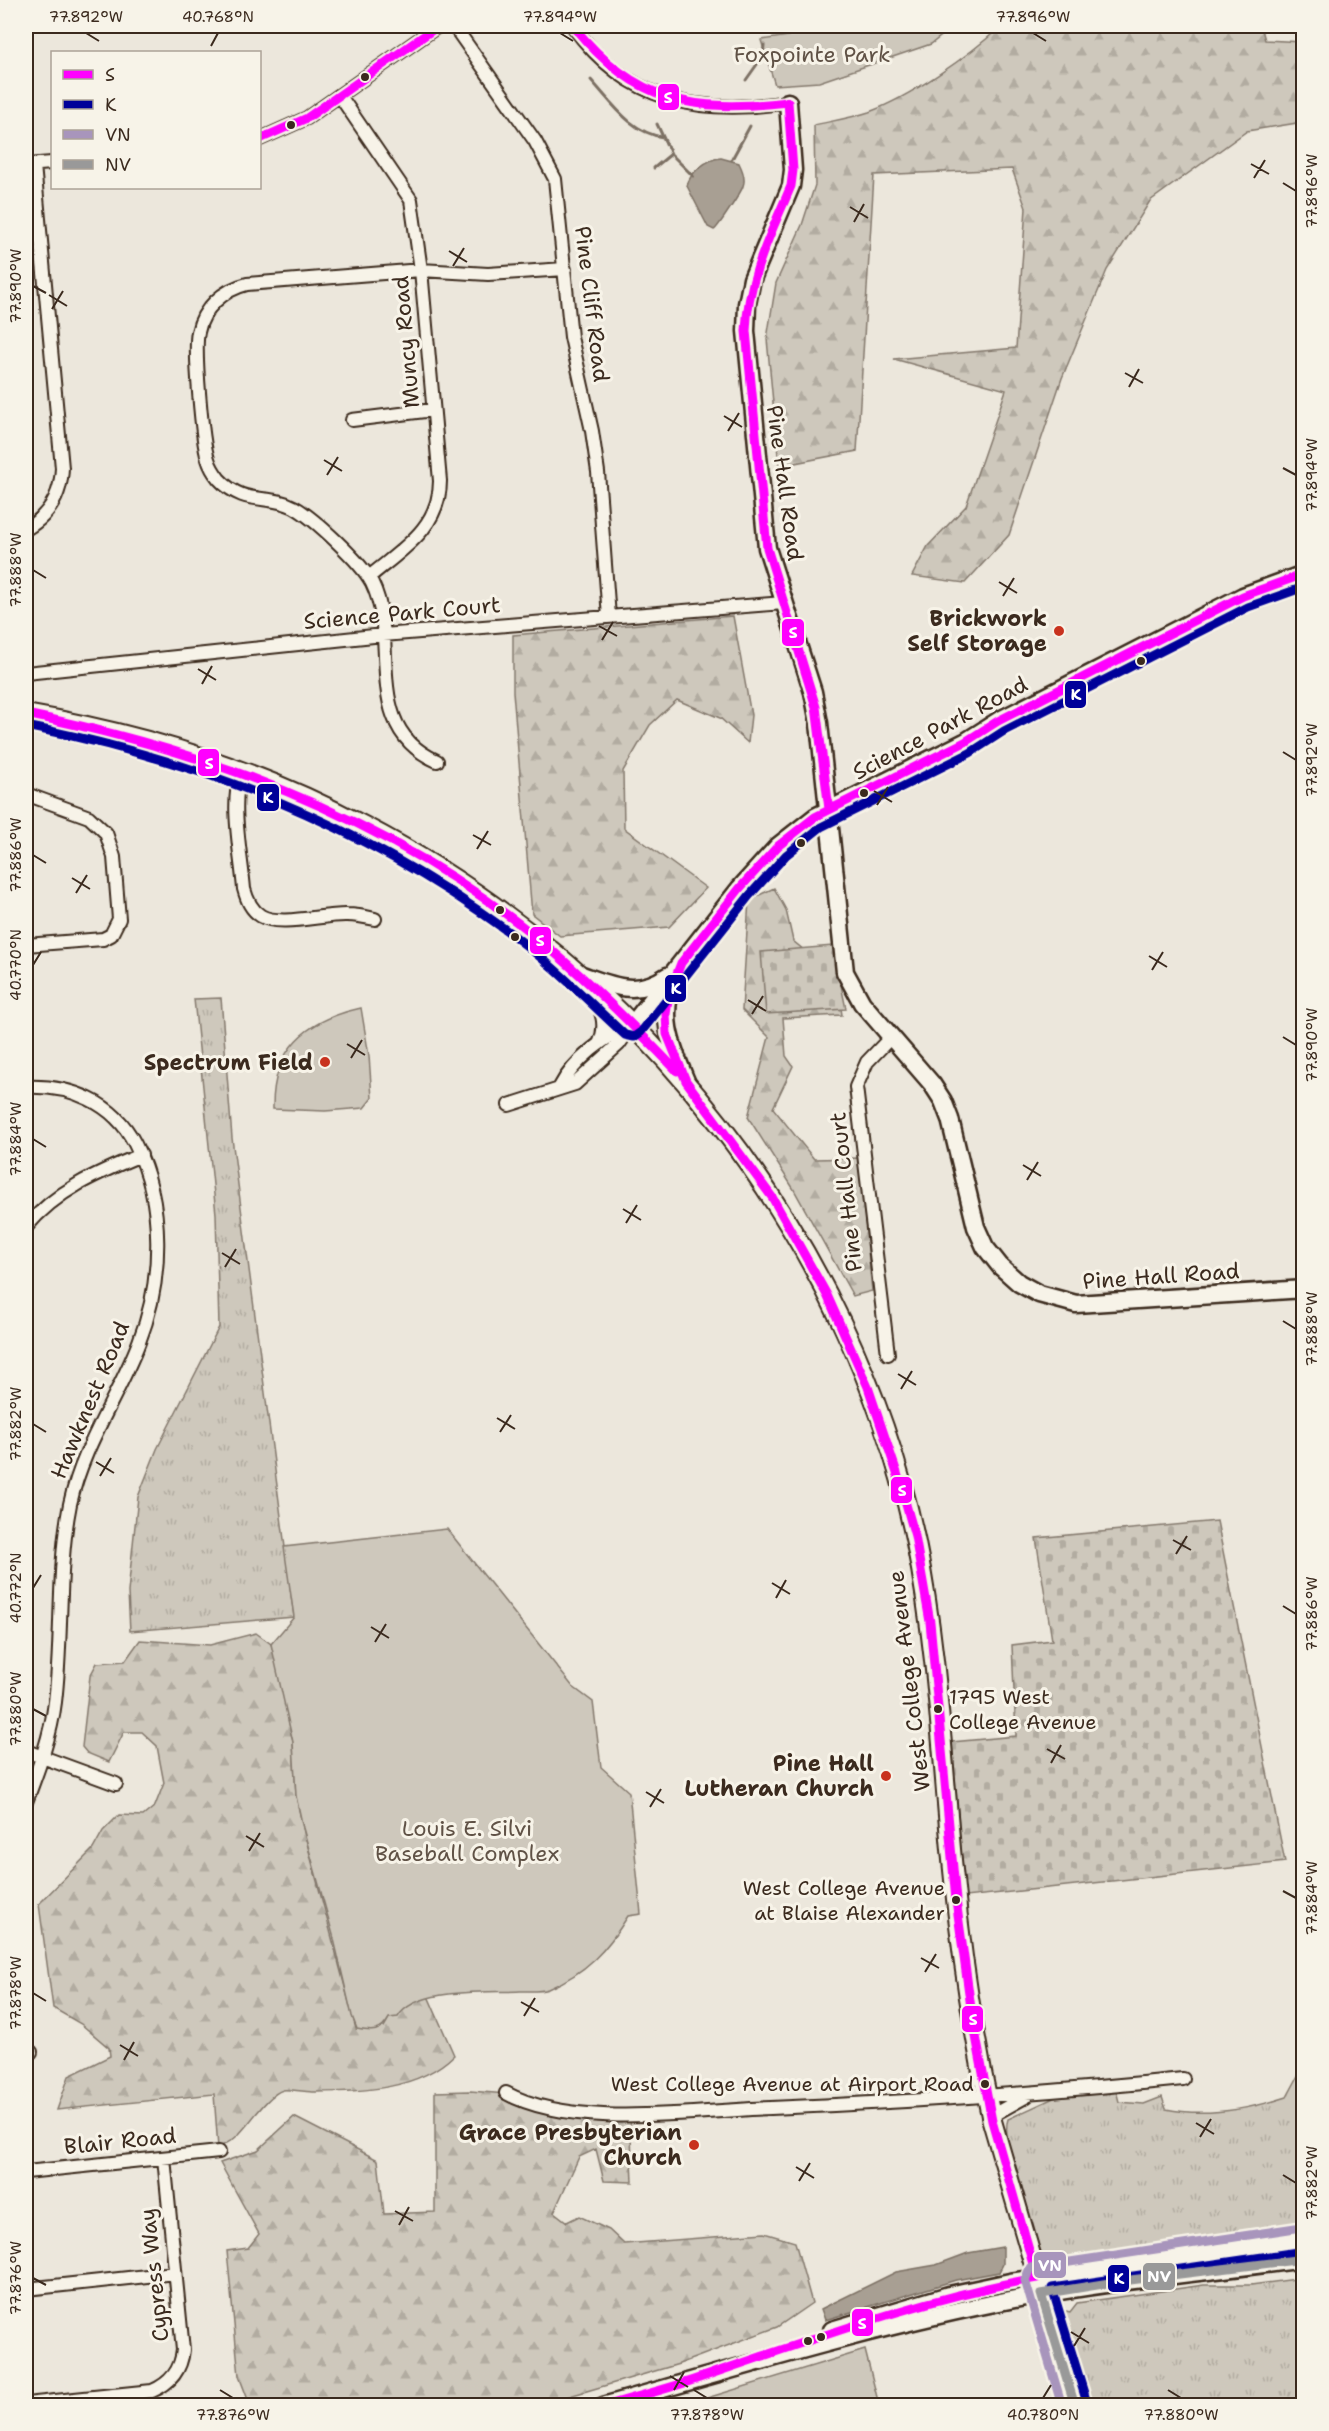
<svg xmlns="http://www.w3.org/2000/svg" width="1329" height="2431" viewBox="0 0 1329 2431" font-family="'Shantell Sans',sans-serif">
<style>
.grass{fill:url(#grass-tufts);stroke:#84796d;stroke-width:1.5}
.forest{fill:url(#forest-firs);stroke:#84796d;stroke-width:1.5}
.cemetery{fill:url(#cemetery-stones);stroke:#84796d;stroke-width:1.5}
.park{fill:#cec8bc;stroke:#84796d;stroke-width:1.5}
.water{fill:#a89f93;stroke:#7c7064;stroke-width:1.5}
.lines{fill:none;stroke-linecap:round;stroke-linejoin:round}
.stream{stroke:#7c7064;stroke-width:3}
.street-casing{stroke:#3b2a1e;stroke-width:16}
.secondary-casing{stroke:#3b2a1e;stroke-width:21}
.primary-casing{stroke:#3b2a1e;stroke-width:22}
.street{stroke:#f7f3e8;stroke-width:12}
.secondary{stroke:#f7f3e8;stroke-width:16}
.primary{stroke:#f7f3e8;stroke-width:18}
.bus-1-casing{stroke:#f7f3e8;stroke-width:14}
.bus-2-casing{stroke:#f7f3e8;stroke-width:14}
.bus-3-casing{stroke:#f7f3e8;stroke-width:14}
.bus-4-casing{stroke:#f7f3e8;stroke-width:14}
.bus-1{stroke:#f0f;stroke-width:9}
.bus-2{stroke:#009;stroke-width:9}
.bus-3{stroke:#a895bc;stroke-width:9}
.bus-4{stroke:#999;stroke-width:9}
.ticks{fill:none;stroke:#3b2a1e;stroke-width:2}
.bus-dot{fill:#3b2a1e;stroke:#f7f3e8;stroke-width:2}
.poi-dot{fill:#c8321e;stroke:#f7f3e8;stroke-width:2}
.labels{text-anchor:middle;dominant-baseline:central;stroke-width:6;stroke-linejoin:round;paint-order:stroke}
.bus-label{font-size:20px;fill:#3b2a1e;stroke:#f7f3e8;text-anchor:end}
.park-label{font-size:22px;fill:#605246;stroke:#f7f3e8}
.street-label{font-size:22px;fill:#3b2a1e;stroke:#f7f3e8}
.poi-label{font-size:22px;font-weight:bold;fill:#3b2a1e;stroke:#f7f3e8;text-anchor:end}
.line-badge{stroke:#f7f3e8;stroke-width:2}
.badge-label{font-size:16px;text-anchor:middle;font-weight:bold;fill:#fff}
.neatline{fill:none;stroke:#3b2a1e;stroke-width:2}
.ticks-label{font-size:15px;text-anchor:middle;fill:#3b2a1e}
</style>
<defs>
<pattern id="grass-tufts" width="24" height="20" patternUnits="userSpaceOnUse" patternTransform="scale(1.5)"><rect width="24" height="20" fill="#cec8bc"/><path d="M3 7l-1-3M5 7V3M7 7l1-3M15 17l-1-3M17 17v-4M19 17l1-3" fill="none" stroke="#b2aca1"/></pattern>
<pattern id="forest-firs" width="22" height="20" patternUnits="userSpaceOnUse" patternTransform="scale(1.5)"><rect width="22" height="20" fill="#cec8bc"/><path d="M5 1l3.5 6h-7zM16 11l3.5 6h-7z" fill="#b2aca1"/></pattern>
<pattern id="cemetery-stones" width="16" height="16" patternUnits="userSpaceOnUse" patternTransform="scale(1.5)"><rect width="16" height="16" fill="#cec8bc"/><path d="M2 7V4a2 2 0 0 1 4 0v3zM10 15v-3a2 2 0 0 1 4 0v3z" fill="#b2aca1"/></pattern>
</defs>
<rect width="100%" height="100%" fill="#ece7dc"/>
<filter id="ink" filterUnits="userSpaceOnUse"><feTurbulence type="fractalNoise" baseFrequency=".0167" numOctaves="2"/><feDisplacementMap in="SourceGraphic" scale="12" xChannelSelector="R" yChannelSelector="G"/><feConvolveMatrix kernelMatrix="1 2 1 2 8 2 1 2 1" color-interpolation-filters="sRGB"/></filter>
<g filter="url(#ink)">
<path class="grass" d="M221 998 232 1138 294 1617 130 1631 128 1592 138 1497 157 1449 219 1327 216 1214 194 999Z
M1300 2073H1303V2232L1065 2264 1056 2263V2260L1046 2254 1043 2256 1037 2244C1029 2218 1000 2141 1008 2119L1058 2096 1116 2090 1119 2102 1144 2104 1162 2097 1166 2109C1205 2117 1250 2109 1287 2097Z
M1303 2278V2405H1090L1065 2317 1066 2311 1070 2312 1077 2303 1204 2285H1251Z"/>
<path class="forest" d="M1001 26H1261L1265 40 1303 42V122L1247 131 1150 201 1107 270 1062 378 1009 535 965 583 912 576 928 546 966 506 1006 390 894 359 1016 348 1026 208 1012 169 874 175 857 451 779 466 767 339 776 283 802 225 815 185 814 125C832 121 851 118 869 112 910 97 969 56 1001 26Z
M733 616 751 715 748 743 720 718 677 700 650 725 623 771 624 828 706 888 669 927 560 936 532 914 513 692V635Z
M774 888 786 910 793 941 836 976 842 1015 783 1018 786 1056 793 1066 773 1108 814 1159 859 1158 872 1291 853 1296 793 1188 748 1117 769 1037 742 1010 749 900Z
M256 1633 271 1644 277 1664 293 1742 296 1796 303 1828 356 2029 384 2027 389 2018 386 1993 428 1996 454 2055C419 2090 361 2092 315 2092 308 2092 288 2089 283 2090 268 2094 249 2125 237 2136 232 2141 225 2144 218 2148L214 2094 57 2110 69 2076 110 2056 109 2048 81 2024 53 2008 39 1904 93 1849 103 1831 119 1815 143 1816 155 1806 164 1783 157 1746 142 1732H124L109 1762 87 1753 82 1747 90 1676 97 1663 125 1661 140 1640 210 1645Z
M470 2091 507 2094 530 2104 630 2114 633 2182 604 2181 596 2149 579 2157 554 2212 567 2222 579 2216 609 2230 624 2244 764 2233 795 2242 812 2303 777 2327 679 2364 539 2405H250L239 2376 227 2251 248 2248 259 2234 220 2163 258 2150 294 2117 378 2160 384 2214 435 2212V2092Z"/>
<path class="cemetery" d="M833 946 846 1009 766 1014 761 952Z
M1217 1521 1285 1862 965 1897 952 1742 1016 1736 1012 1645 1052 1640 1036 1538Z"/>
<path class="park" d="M802 26H954L931 44 819 82 775 85 761 40 788 36Z
M361 1008 369 1056 372 1098 364 1108 325 1111 273 1109C272 1049 306 1020 361 1008Z
M447 1529 573 1687 593 1702 601 1767 629 1792 641 1914 628 1916C607 1950 586 1973 548 1989 540 1992 529 1991 520 1991 488 1993 416 1987 398 2017L389 2018C381 2033 372 2032 357 2029L352 2016 333 1935 303 1828 296 1796 293 1742 271 1644 294 1617 284 1547Z
M865 2350 879 2405H684Z"/>
<path class="water" d="M721 158 739 163C742 169 746 179 743 186 742 191 717 229 714 230L708 227 687 186C690 172 707 159 721 158Z
M1003 2247V2264L999 2272 956 2280 825 2320 821 2309 896 2272 936 2265 968 2253Z"/>
<g class="lines">
<path class="stream" d="M591 80C612 103 631 133 663 137
M746 80 763 56 764 45
M657 124 671 154 693 176
M732 159 750 126
M654 168 671 154"/>
<defs>
<path id="street" d="M454 26 535 141 555 179 571 337 592 431 598 472 609 617
M573 26C627 102 700 116 788 102
M340 96 411 200 421 270 440 481C440 528 401 550 369 577
M260 139 307 118 438 26
M26 165 52 163
M352 420 433 410
M26 529C50 515 61 495 62 468L34 165
M26 673 383 635 784 603
M437 761C360 727 401 642 372 583 362 563 314 518 294 507 267 493 245 507 219 479 215 474 210 466 208 459 202 441 194 350 198 332 203 308 223 290 247 284L421 270 488 274 565 269
M241 771C230 806 241 852 244 889 247 900 251 910 261 916 280 927 324 914 347 915 356 915 366 917 375 919
M26 794 89 817 106 833 114 857 119 919 111 935 103 939 26 945
M590 993C602 1009 608 1025 599 1044
M26 1087C70 1085 114 1102 135 1144 165 1203 163 1281 139 1342 118 1397 83 1445 70 1504 57 1569 63 1637 55 1702 51 1736 38 1770 26 1802
M560 1087C574 1060 605 1036 632 1025
M509 1105 575 1084 619 1044 632 1025
M26 1227C57 1190 97 1173 141 1155
M888 1354 856 1087 867 1062 891 1037
M26 1751 116 1784
M26 2052H31
M506 2093C574 2130 695 2111 771 2108 909 2102 1046 2093 1183 2079
M991 2116 1027 2096
M26 2172 219 2152
M26 2289 175 2273
M26 2404 152 2391C171 2383 181 2370 183 2350L164 2158"/>
<path id="secondary" d="M788 102 793 170 791 186 752 279 747 304 746 331 767 548 813 692 819 723 845 972 862 1003 932 1084 943 1101 950 1119 976 1227 985 1247 1000 1266 1019 1283 1039 1294 1076 1304 1304 1289
M579 974C611 985 636 998 667 976
M675 977C658 1016 671 1045 686 1081
M632 1025 740 888 778 846 815 817 965 742 998 721 1243 596 1304 574
M832 2330 949 2295 1010 2282 1304 2239
M603 2406C741 2367 879 2325 1020 2298 1114 2280 1209 2272 1304 2259"/>
<path id="primary" d="M26 714C143 734 259 770 364 826 639 969 852 1238 916 1543 938 1650 942 1761 953 1870 961 1955 974 2038 992 2121L1075 2406"/>
</defs>
<use href="#street" class="street-casing"/>
<use href="#secondary" class="secondary-casing"/>
<use href="#primary" class="primary-casing"/>
<use href="#street" class="street"/>
<use href="#secondary" class="secondary"/>
<use href="#primary" class="primary"/>
<defs>
<path id="bus-1" d="M573 26C636 103 692 113 788 102
M788 102 793 170 791 186C770 236 748 276 746 331L767 548 816 707 829 809
M260 139 307 118 438 26
M26 714C210 751 388 818 536 937 586 978 632 1024 677 1071
M1037 2278 992 2121 972 2015 956 1900 930 1622 915 1536 897 1473 868 1387 827 1295 772 1197 686 1081 667 1034 666 1014 669 994 681 963 740 888 778 846 815 817 965 742 998 721 1243 596 1304 574
M605 2406C638 2396 672 2388 705 2376 815 2339 922 2298 1037 2278"/>
<path id="bus-2" d="M26 726C202 761 359 823 506 930 549 961 586 999 625 1035L634 1037 641 1032 749 896 786 855 821 827 970 753 1004 731 1248 607 1304 587
M1087 2403 1052 2288 1304 2251"/>
<path id="bus-3" d="M1062 2406 1025 2280 1030 2268 1302 2227"/>
<path id="bus-4" d="M1075 2406 1041 2294 1122 2281 1304 2259"/>
</defs>
<use href="#bus-1" class="bus-1-casing"/>
<use href="#bus-2" class="bus-2-casing"/>
<use href="#bus-3" class="bus-3-casing"/>
<use href="#bus-4" class="bus-4-casing"/>
<use href="#bus-1" class="bus-1"/>
<use href="#bus-2" class="bus-2"/>
<use href="#bus-3" class="bus-3"/>
<use href="#bus-4" class="bus-4"/>
</g>
</g>
<path class="ticks" d="M86 33 99 41M560 33 573 41M1033 33 1046 41M211 46 218 33M1251 164 1269 174M1254 178 1265 160M1283 183 1296 191M850 207 868 218M854 222 864 204M449 251 467 262M453 266 464 248M33 286 46 293M49 295 67 306M52 309 63 291M1125 373 1143 383M1129 387 1139 369M724 416 742 427M728 431 739 413M324 460 342 471M1283 468 1296 475M327 475 338 457M33 570 46 578M999 582 1017 593M1003 596 1014 578M599 626 617 636M602 640 613 622M198 669 216 680M202 684 212 666M1283 752 1296 760M874 791 892 802M877 805 888 787M473 835 491 845M477 849 488 831M33 855 46 863M72 878 90 889M76 893 87 875M1149 956 1167 967M33 965 41 952M1152 970 1163 952M748 1000 766 1011M752 1014 763 996M1283 1037 1296 1045M347 1044 365 1055M351 1058 362 1040M33 1139 46 1147M1023 1165 1041 1176M1027 1180 1038 1162M623 1209 641 1220M626 1223 637 1205M222 1253 240 1264M225 1267 236 1249M1283 1321 1296 1329M898 1374 916 1385M901 1389 912 1371M497 1418 515 1429M33 1424 46 1432M500 1432 511 1415M96 1462 114 1473M100 1476 111 1458M1173 1540 1191 1550M1176 1554 1187 1536M772 1583 790 1594M33 1588 41 1575M776 1598 786 1580M1283 1606 1296 1614M371 1627 389 1638M375 1642 386 1624M33 1709 46 1716M1047 1749 1065 1759M1051 1763 1061 1745M646 1792 664 1803M650 1807 661 1789M246 1836 264 1847M249 1851 260 1833M1283 1891 1296 1898M921 1958 939 1968M925 1972 936 1954M33 1993 46 2001M521 2002 539 2012M524 2016 535 1998M120 2045 138 2056M124 2060 134 2042M1196 2123 1214 2134M1200 2137 1211 2119M796 2167 814 2178M1283 2175 1296 2183M799 2181 810 2163M395 2211 413 2221M399 2225 409 2207M33 2278 46 2285M1071 2332 1089 2343M1074 2346 1085 2328M670 2376 688 2387M220 2390 233 2398M674 2390 684 2372M694 2390 707 2398M1168 2390 1181 2398M1043 2398 1051 2385"/>
<g class="bus-dot">
<circle cx="365" cy="77" r="5"/>
<circle cx="291" cy="125" r="5"/>
<circle cx="1141" cy="661" r="5"/>
<circle cx="864" cy="793" r="5"/>
<circle cx="801" cy="843" r="5"/>
<circle cx="500" cy="910" r="5"/>
<circle cx="515" cy="937" r="5"/>
<circle cx="938" cy="1709" r="5"/>
<circle cx="956" cy="1900" r="5"/>
<circle cx="985" cy="2084" r="5"/>
<circle cx="821" cy="2337" r="5"/>
<circle cx="808" cy="2341" r="5"/>
</g>
<g class="poi-dot">
<circle cx="1059" cy="631" r="6"/>
<circle cx="325" cy="1062" r="6"/>
<circle cx="886" cy="1776" r="6"/>
<circle cx="694" cy="2145" r="6"/>
</g>
<g class="labels">
<g class="bus-label">
<text x="949" y="1697" text-anchor="start">1795 West<tspan x="949" dy="25">College Avenue</tspan></text>
<text x="945" y="1888">West College Avenue<tspan x="945" dy="25">at Blaise Alexander</tspan></text>
<text x="974" y="2084">West College Avenue at Airport Road</text>
</g>
<g class="park-label">
<text x="812" y="54">Foxpointe Park</text>
<text x="467" y="1828">Louis E. Silvi<tspan x="467" dy="25">Baseball Complex</tspan></text>
</g>
<g class="street-label">
<text transform="translate(592 304) rotate(83)">Pine Cliff Road</text>
<text transform="translate(406 342) rotate(-95)">Muncy Road</text>
<text transform="translate(785 483) rotate(82)">Pine Hall Road</text>
<text transform="translate(402 613) rotate(-5)">Science Park Court</text>
<text transform="translate(940 728) rotate(-28)">Science Park Road</text>
<text transform="translate(846 1192) rotate(-96)">Pine Hall Court</text>
<text transform="translate(1161 1276) rotate(-4)">Pine Hall Road</text>
<text transform="translate(90 1400) rotate(-67)">Hawknest Road</text>
<text transform="translate(909 1681) rotate(-97)">West College Avenue</text>
<text transform="translate(120 2141) rotate(-6)">Blair Road</text>
<text transform="translate(154 2275) rotate(-96)">Cypress Way</text>
</g>
<g class="poi-label">
<text x="1047" y="618">Brickwork<tspan x="1047" dy="25">Self Storage</tspan></text>
<text x="313" y="1062">Spectrum Field</text>
<text x="874" y="1763">Pine Hall<tspan x="874" dy="25">Lutheran Church</tspan></text>
<text x="682" y="2132">Grace Presbyterian<tspan x="682" dy="25">Church</tspan></text>
</g>
</g>
<g class="line-badge">
<rect x="657" y="83" width="23" height="28" rx="6" fill="#f0f"/>
<rect x="781" y="618" width="24" height="29" rx="6" fill="#f0f"/>
<rect x="1064" y="680" width="23" height="29" rx="6" fill="#009"/>
<rect x="197" y="748" width="23" height="29" rx="6" fill="#f0f"/>
<rect x="256" y="783" width="24" height="29" rx="6" fill="#009"/>
<rect x="529" y="926" width="23" height="29" rx="6" fill="#f0f"/>
<rect x="664" y="974" width="23" height="29" rx="6" fill="#009"/>
<rect x="890" y="1476" width="23" height="28" rx="6" fill="#f0f"/>
<rect x="961" y="2005" width="23" height="28" rx="6" fill="#f0f"/>
<rect x="1033" y="2251" width="34" height="28" rx="6" fill="#a895bc"/>
<rect x="1142" y="2262" width="34" height="29" rx="6" fill="#999"/>
<rect x="1107" y="2264" width="23" height="29" rx="6" fill="#009"/>
<rect x="851" y="2308" width="23" height="29" rx="6" fill="#f0f"/>
</g>
<g class="badge-label">
<text x="668" y="103">S</text>
<text x="793" y="638">S</text>
<text x="1076" y="700">K</text>
<text x="209" y="769">S</text>
<text x="268" y="803">K</text>
<text x="540" y="946">S</text>
<text x="676" y="994">K</text>
<text x="902" y="1496">S</text>
<text x="973" y="2025">S</text>
<text x="1050" y="2271">VN</text>
<text x="1159" y="2282">NV</text>
<text x="1119" y="2284">K</text>
<text x="862" y="2329">S</text>
</g>
<rect width="1329" height="2431" fill="none" stroke="#f7f3e8" stroke-width="66"/>
<rect x="51" y="51" width="210" height="138" fill="#f7f3e8" stroke="#aca397" stroke-width="1.5"/>
<rect x="63" y="70" width="30" height="9" fill="#ff00ff" stroke="#aca397" stroke-width="1.5"/>
<text x="105" y="81" font-size="18" fill="#3b2a1e">S</text>
<rect x="63" y="100" width="30" height="9" fill="#000099" stroke="#aca397" stroke-width="1.5"/>
<text x="105" y="111" font-size="18" fill="#3b2a1e">K</text>
<rect x="63" y="130" width="30" height="9" fill="#a895bc" stroke="#aca397" stroke-width="1.5"/>
<text x="105" y="141" font-size="18" fill="#3b2a1e">VN</text>
<rect x="63" y="160" width="30" height="9" fill="#999999" stroke="#aca397" stroke-width="1.5"/>
<text x="105" y="171" font-size="18" fill="#3b2a1e">NV</text>
<rect x="33" y="33" width="1263" height="2365" class="neatline"/>
<g class="ticks-label">
<text x="86" y="22">77.892°W</text>
<text x="218" y="22">40.768°N</text>
<text x="560" y="22">77.894°W</text>
<text x="1033" y="22">77.896°W</text>
<text transform="translate(1312 191) rotate(-90)" y="5">77.896°W</text>
<text transform="translate(16 286) rotate(-90)" y="5">77.890°W</text>
<text transform="translate(1312 475) rotate(-90)" y="5">77.894°W</text>
<text transform="translate(16 570) rotate(-90)" y="5">77.888°W</text>
<text transform="translate(1312 760) rotate(-90)" y="5">77.892°W</text>
<text transform="translate(16 855) rotate(-90)" y="5">77.886°W</text>
<text transform="translate(16 965) rotate(-90)" y="5">40.770°N</text>
<text transform="translate(1312 1045) rotate(-90)" y="5">77.890°W</text>
<text transform="translate(16 1139) rotate(-90)" y="5">77.884°W</text>
<text transform="translate(1312 1329) rotate(-90)" y="5">77.888°W</text>
<text transform="translate(16 1424) rotate(-90)" y="5">77.882°W</text>
<text transform="translate(16 1588) rotate(-90)" y="5">40.772°N</text>
<text transform="translate(1312 1614) rotate(-90)" y="5">77.886°W</text>
<text transform="translate(16 1709) rotate(-90)" y="5">77.880°W</text>
<text transform="translate(1312 1898) rotate(-90)" y="5">77.884°W</text>
<text transform="translate(16 1993) rotate(-90)" y="5">77.878°W</text>
<text transform="translate(1312 2183) rotate(-90)" y="5">77.882°W</text>
<text transform="translate(16 2278) rotate(-90)" y="5">77.876°W</text>
<text x="233" y="2420">77.876°W</text>
<text x="707" y="2420">77.878°W</text>
<text x="1043" y="2420">40.780°N</text>
<text x="1181" y="2420">77.880°W</text>
</g>
</svg>
